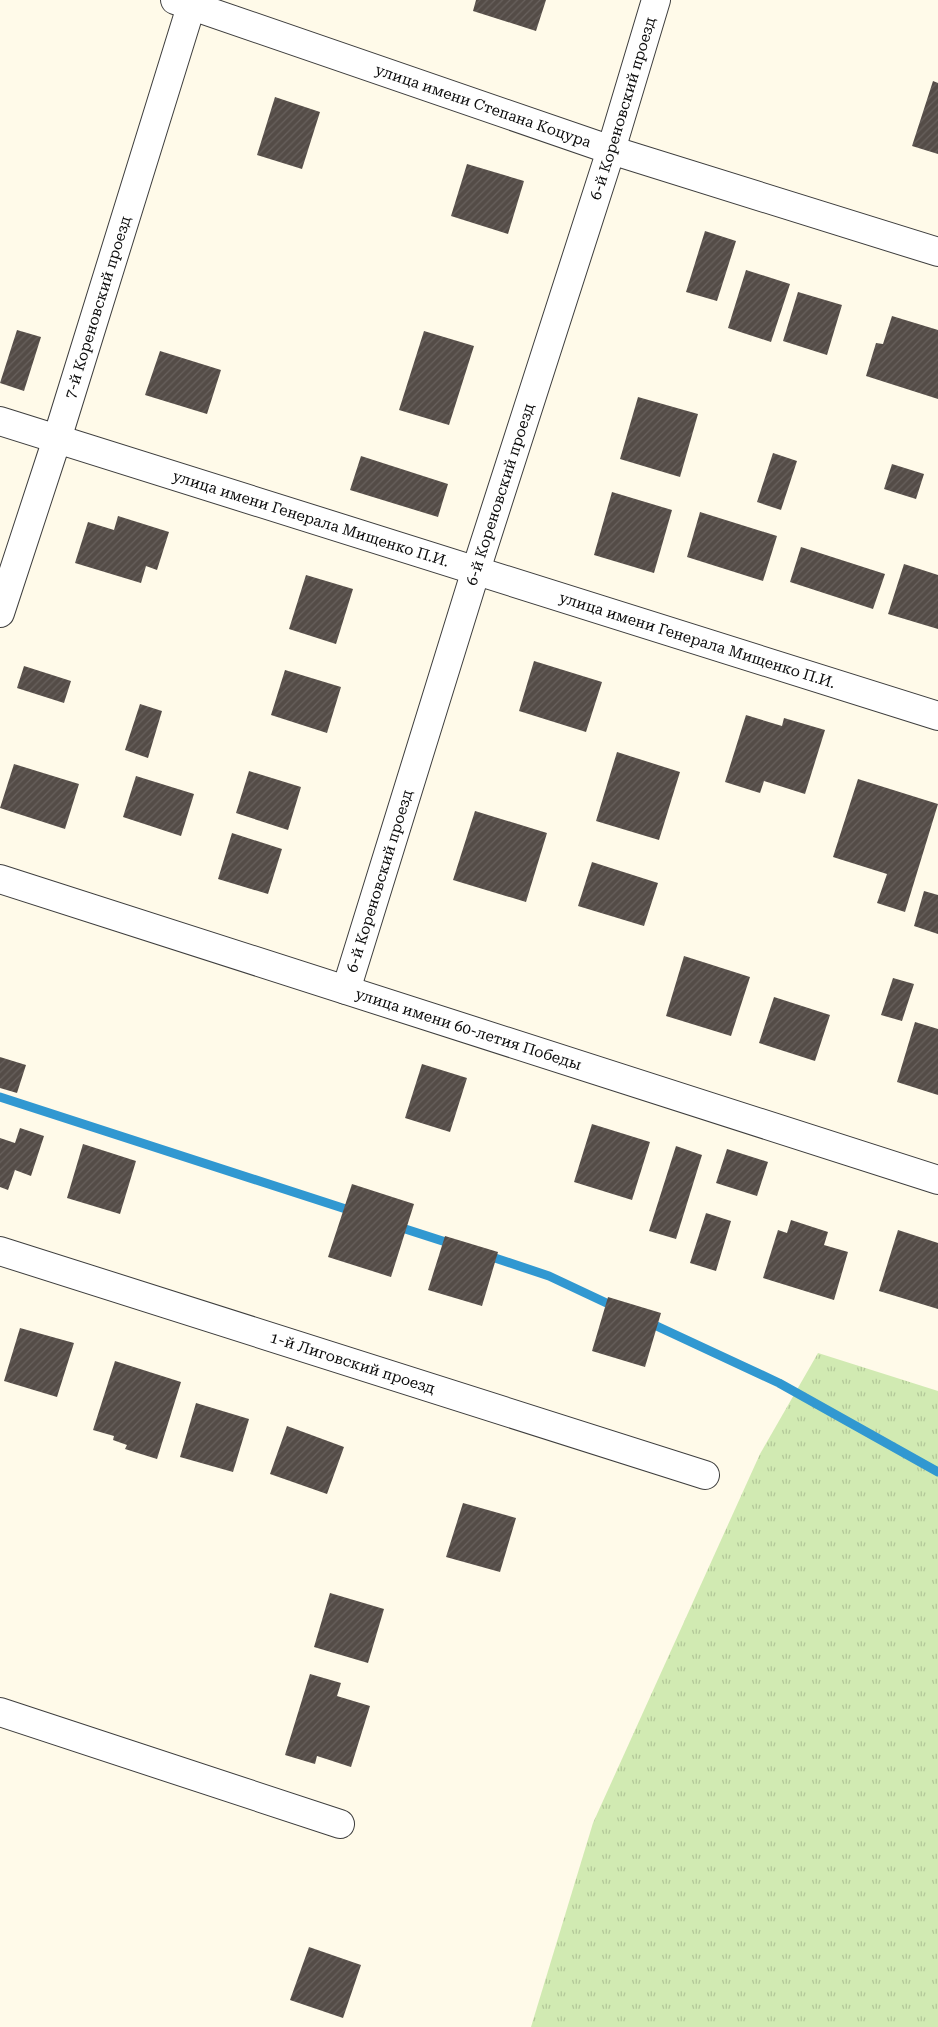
<svg xmlns="http://www.w3.org/2000/svg" width="938" height="2027" viewBox="0 0 938 2027" font-family="'Roboto Serif',serif">
<style>
.grass{fill:url(#grass-tufts)}
.lines{fill:none;stroke-linecap:round;stroke-linejoin:round}
.stream{stroke:#3198d1;stroke-width:9}
.building{fill:url(#building-hatch)}
.minor-casing{stroke:#3e3e3e;stroke-width:30}
.minor{stroke:#fff;stroke-width:28}
.labels{text-anchor:middle;dominant-baseline:central;stroke-width:5;stroke-linejoin:round;paint-order:stroke}
.street-label{font-size:15px;fill:#0b0b0b;stroke:#fff}
</style>
<defs>
<pattern id="grass-tufts" width="24" height="20" patternUnits="userSpaceOnUse" patternTransform="scale(1.25)"><rect width="24" height="20" fill="#d1eab2"/><path d="M3 7l-1-3M5 7V3M7 7l1-3M15 17l-1-3M17 17v-4M19 17l1-3" fill="none" stroke="#b2c798"/></pattern>
<pattern id="building-hatch" width="6" height="6" patternUnits="userSpaceOnUse" patternTransform="scale(1.25)"><rect width="6" height="6" fill="#544c47"/><path d="M-1 1l2-2M0 6l6-6M5 7l2-2" fill="none" stroke="#68615d"/></pattern>
</defs>
<rect width="100%" height="100%" fill="#fffae9"/>
<path class="grass" d="M818 1353 938 1391V2027H531L593 1823 760 1454Z"/>
<g class="lines">
<path class="stream" d="M0 1097 355 1212
M396 1226 455 1245
M486 1255 549 1276 615 1307
M648 1322 779 1383 938 1472"/>
</g>
<path class="building" d="M476 0H546L536 31 473 11Z
M933 81 938 83V154L912 146Z
M275 97 320 112 302 169 257 155Z
M467 164 524 181 508 234 451 216Z
M705 231 736 241 717 301 686 292Z
M746 270 790 284 771 342 728 328Z
M798 292 842 305 827 355 783 341Z
M892 316 938 330V399L866 376 876 343 883 344Z
M17 330 41 337 24 391 0 383Z
M424 331 474 346 449 425 399 410Z
M160 351 221 370 207 414 145 395Z
M638 397 698 414 680 477 620 459Z
M773 453 797 461 781 510 757 502Z
M361 456 448 484 438 517 350 490Z
M892 464 924 474 916 499 884 489Z
M612 492 672 510 654 573 594 555Z
M700 512 777 536 763 581 687 557Z
M118 516 169 532 157 570 146 566 141 583 75 563 88 522 114 530Z
M801 547 885 574 873 609 790 582Z
M904 564 938 575V629L888 614Z
M306 575 353 589 336 644 289 629Z
M534 661 602 682 586 732 519 711Z
M24 666 71 681 64 703 17 688Z
M285 670 341 687 327 733 271 715Z
M140 704 162 711 148 758 125 750Z
M746 715 782 726 784 718 825 730 805 794 764 781 760 793 725 782Z
M617 752 680 772 659 840 596 821Z
M14 764 79 784 65 829 0 808Z
M249 771 301 787 288 830 236 813Z
M136 776 194 794 181 836 123 817Z
M858 779 938 804 905 912 877 903 887 874 833 857Z
M475 811 547 833 526 902 453 880Z
M232 833 282 849 268 894 218 879Z
M592 862 658 883 644 926 578 906Z
M924 891 938 895V934L914 926Z
M684 956 750 977 731 1036 666 1016Z
M893 978 914 984 902 1021 881 1015Z
M774 997 830 1015 815 1061 759 1043Z
M915 1022 938 1029V1095L897 1082Z
M0 1057 26 1065 17 1093 0 1088Z
M422 1064 467 1078 450 1132 405 1118Z
M592 1124 650 1142 632 1200 574 1182Z
M20 1128 44 1136 31 1176 15 1170 8 1190 0 1187V1138L15 1143Z
M83 1144 136 1161 120 1214 67 1198Z
M676 1146 702 1155 676 1239 649 1231Z
M727 1149 768 1162 757 1196 716 1183Z
M352 1184 414 1204 391 1277 328 1257Z
M706 1213 731 1221 716 1271 690 1263Z
M791 1220 828 1232 824 1245 848 1252 834 1300 763 1278 778 1230 787 1233Z
M898 1230 938 1243V1309L879 1291Z
M445 1236 498 1252 482 1306 428 1290Z
M608 1297 661 1313 645 1367 592 1351Z
M20 1328 74 1343 57 1397 4 1381Z
M115 1361 181 1382 157 1459 125 1449 127 1445 113 1440 114 1436 93 1430Z
M196 1403 249 1419 233 1472 180 1457Z
M287 1426 344 1447 327 1494 270 1474Z
M463 1503 516 1518 500 1572 446 1557Z
M330 1593 384 1609 368 1663 314 1647Z
M310 1674 341 1683 337 1696 370 1706 351 1767 317 1756 315 1764 285 1755Z
M309 1947 361 1965 343 2018 290 2000Z"/>
<g class="lines">
<defs>
<g id="minor">
<path id="s1" d="M175 0 611 150 938 252"/>
<path id="s2" d="M0 421 938 716"/>
<path id="s3" d="M0 613 57 439 193 0"/>
<path id="s4" d="M0 879 938 1180"/>
<path id="s5" d="M346 990 476 570 611 150 656 0"/>
<path id="s6" d="M0 1251 705 1475"/>
<path d="M0 1712 340 1824"/>
</g>
</defs>
<use href="#minor" class="minor-casing"/>
<use href="#minor" class="minor"/>
</g>
<g class="labels">
<g class="street-label">
<text stroke="none"><textPath href="#s1" startOffset="326">улица имени Степана Коцура</textPath></text>
<text stroke="none"><textPath href="#s5" startOffset="924">6-й Кореновский проезд</textPath></text>
<text stroke="none"><textPath href="#s3" startOffset="321">7-й Кореновский проезд</textPath></text>
<text stroke="none"><textPath href="#s5" startOffset="519">6-й Кореновский проезд</textPath></text>
<text stroke="none"><textPath href="#s2" startOffset="326">улица имени Генерала Мищенко П.И.</textPath></text>
<text stroke="none"><textPath href="#s2" startOffset="731">улица имени Генерала Мищенко П.И.</textPath></text>
<text stroke="none"><textPath href="#s5" startOffset="114">6-й Кореновский проезд</textPath></text>
<text stroke="none"><textPath href="#s4" startOffset="492">улица имени 60-летия Победы</textPath></text>
<text stroke="none"><textPath href="#s6" startOffset="370">1-й Лиговский проезд</textPath></text>
</g>
</g>
</svg>
